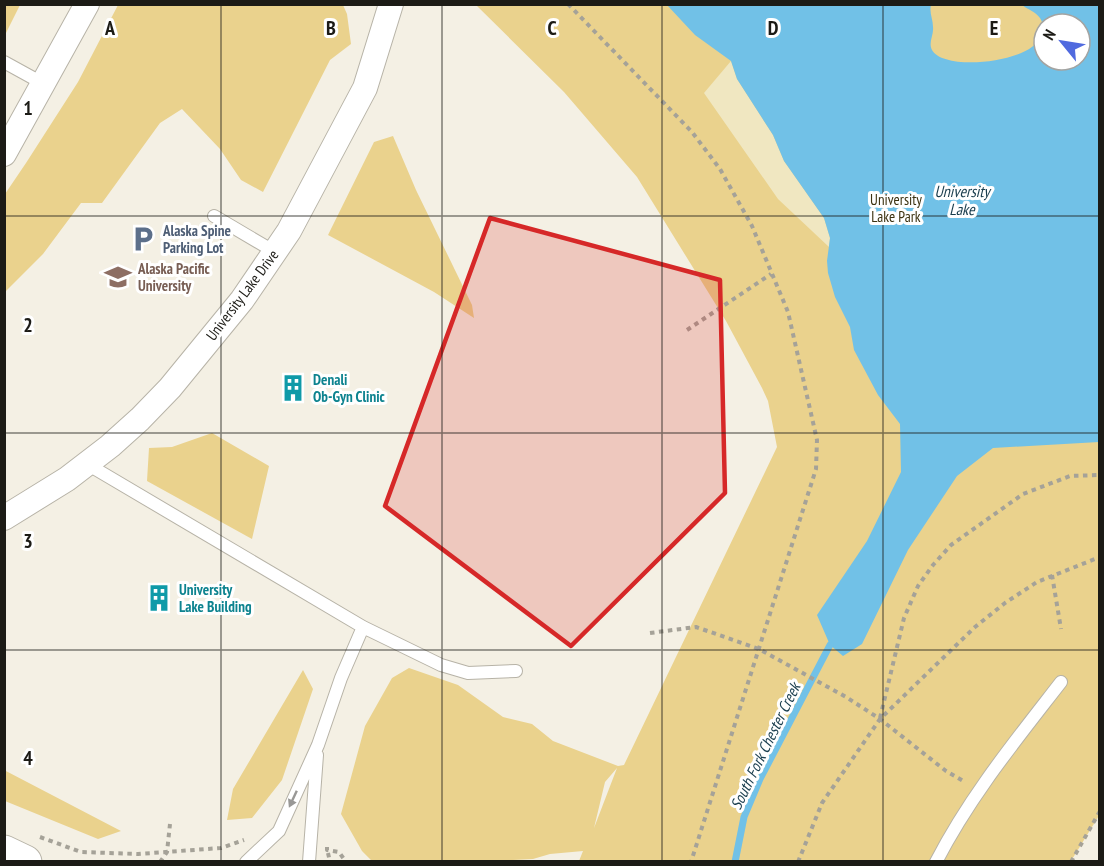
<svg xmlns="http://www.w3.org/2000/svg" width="1104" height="866" viewBox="0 0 1104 866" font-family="'PT Sans Narrow',sans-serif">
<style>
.green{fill:#ead28d;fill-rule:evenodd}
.sand{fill:#f0e7c1}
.water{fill:#71c1e7;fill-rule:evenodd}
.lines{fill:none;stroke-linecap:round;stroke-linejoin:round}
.stream{stroke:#71c1e7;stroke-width:7}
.service-casing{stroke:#b7b3a7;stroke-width:14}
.minor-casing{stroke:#b7b3a7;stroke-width:26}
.secondary-casing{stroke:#b7b3a7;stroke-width:35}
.path{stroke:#a5a298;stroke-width:4;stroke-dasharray:4.5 4.5;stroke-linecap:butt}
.service{stroke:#fff;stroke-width:12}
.minor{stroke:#fff;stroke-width:24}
.secondary{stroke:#fff;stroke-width:33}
.oneway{fill:#999896}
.marked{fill:#d62828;fill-opacity:0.2;stroke:#d62828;stroke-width:4.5;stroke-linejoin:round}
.grid{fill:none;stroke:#1c1b16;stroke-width:1.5;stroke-opacity:0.55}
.labels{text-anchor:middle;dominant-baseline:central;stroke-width:6;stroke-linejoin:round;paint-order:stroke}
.park-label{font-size:15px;fill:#3c3211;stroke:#fff}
.service-label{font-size:15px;font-weight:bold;fill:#4e5e75;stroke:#fff;text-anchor:start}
.education-label{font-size:15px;font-weight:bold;fill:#785e54;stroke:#fff;text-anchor:start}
.street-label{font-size:15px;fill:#1c1b16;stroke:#fff}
.culture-label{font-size:15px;font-weight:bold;fill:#0d838f;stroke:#fff;text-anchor:start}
.water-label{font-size:16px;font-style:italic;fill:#193d4d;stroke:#fff}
.grid-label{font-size:20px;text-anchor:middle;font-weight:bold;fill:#1c1b16;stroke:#fff;stroke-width:6;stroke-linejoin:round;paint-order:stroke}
</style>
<rect width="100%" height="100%" fill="#f4f0e4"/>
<path class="green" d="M5 4 20 5 5 35 4 5Z
M118 5H343L347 14 351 44 330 60 263 192 241 180 220 149 182 109 160 123 102 203H81L43 254 5 292V194L26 163 78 82Z
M476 5H1099L1100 814 1071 861H579L583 851 550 854 533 859 491 861H372L362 851 341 814 365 726 392 678 409 668 458 685 503 717 532 724 553 741 618 766 624 765 777 447 768 401 762 388 726 321 637 177 564 92ZM1044 24H1080V60H1044ZM617 768 594 828 605 782Z
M393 136 416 190 472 305 474 318 434 292 328 235 374 142Z
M212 433 269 466 252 539 147 481 149 448 172 447Z
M303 670 313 689 282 780 252 818 227 820 233 789Z
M4 770 121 831 98 839 5 801Z"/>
<path class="sand" d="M731 61 737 79 773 135 784 161 824 218 830 238 829 247 778 199 704 93Z"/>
<path class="water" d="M667 5H931C929 13 933 19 933 27 934 35 928 42 932 50 944 72 1032 63 1041 36 1043 30 1044 24 1040 18 1036 12 1027 9 1022 5H1099V442L993 448 957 476 908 550 862 644 843 656 830 645 817 615 867 541 901 472 900 424 878 395 854 350 850 327 835 297 828 273 827 261 830 238 824 218 784 161 773 135 737 79 731 61 695 35ZM1044 24H1080V60H1044Z"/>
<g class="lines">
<path class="stream" d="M735 862 744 817 760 779 830 645"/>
<defs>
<path id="service" d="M4 62 44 84
M214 216 275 252
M87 464 363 627 441 665 468 673 516 671
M246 862 279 831 318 745 341 678 363 627
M309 862 317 755
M936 862C970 796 1016 740 1061 682"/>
<path id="minor" d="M4 154 87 4
M4 518 67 479 110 446 140 419 170 388 242 300 289 231 365 88 391 4"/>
<path id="secondary" d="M4 852 25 862"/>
</defs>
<use href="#service" class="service-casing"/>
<use href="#minor" class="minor-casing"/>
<use href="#secondary" class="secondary-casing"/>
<path class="path" d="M568 4 692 132 720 169 752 226 788 312 817 440 816 469 691 862
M687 330 771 274
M1052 575 1061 629
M650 633 696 627 759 649 846 697 880 719 946 771 965 782
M880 718 904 618 918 586 933 565 951 545 1023 494 1070 476 1100 475
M40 837 81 852 138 854 221 848 244 840
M327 847V850L339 852 346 862
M328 853 330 862
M160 862 167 852 170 824
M798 862 822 803 880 719 975 627 1005 603 1037 582 1100 557
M1071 862 1100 811"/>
<use href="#service" class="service"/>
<use href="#minor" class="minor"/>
<use href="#secondary" class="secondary"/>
</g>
<defs><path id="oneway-solid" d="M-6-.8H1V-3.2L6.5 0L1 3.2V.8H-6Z" transform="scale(1.5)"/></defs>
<use class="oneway" href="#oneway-solid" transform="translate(293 799) rotate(115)"/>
<path class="marked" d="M490 218 720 280 725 493 571 646 385 506Z"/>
<path class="grid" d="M221 4V862M442 4V862M662 4V862M883 4V862M4 216H1100M4 433H1100M4 650H1100"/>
<defs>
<symbol id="parking-bare" viewBox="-9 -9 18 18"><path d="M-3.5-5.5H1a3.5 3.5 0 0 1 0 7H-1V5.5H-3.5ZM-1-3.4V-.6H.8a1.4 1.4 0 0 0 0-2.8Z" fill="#5c6f8a" stroke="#fff" stroke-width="2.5" paint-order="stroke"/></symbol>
<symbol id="university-bare" viewBox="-9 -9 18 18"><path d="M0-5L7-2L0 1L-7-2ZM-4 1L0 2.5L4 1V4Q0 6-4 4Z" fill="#8d6e63" stroke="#fff" stroke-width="2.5" paint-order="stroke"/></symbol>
<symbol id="building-bare" viewBox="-9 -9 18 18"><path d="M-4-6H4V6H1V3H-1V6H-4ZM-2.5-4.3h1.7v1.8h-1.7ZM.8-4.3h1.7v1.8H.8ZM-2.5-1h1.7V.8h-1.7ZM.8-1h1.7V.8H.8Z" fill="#0f9aa8" stroke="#fff" stroke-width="2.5" paint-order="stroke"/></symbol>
</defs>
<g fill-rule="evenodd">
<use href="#parking-bare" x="124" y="220" width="38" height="38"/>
<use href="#university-bare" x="99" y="258" width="38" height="38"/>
<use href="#building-bare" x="274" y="369" width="38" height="38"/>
<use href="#building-bare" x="140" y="579" width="38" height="38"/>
</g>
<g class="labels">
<g class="park-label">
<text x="896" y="199">University<tspan x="896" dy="17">Lake Park</tspan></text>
</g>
<g class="service-label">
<text x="163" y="230">Alaska Spine<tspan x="163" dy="17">Parking Lot</tspan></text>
</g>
<g class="education-label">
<text x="138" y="268">Alaska Pacific<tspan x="138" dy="17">University</tspan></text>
</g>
<g class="street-label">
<text transform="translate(242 295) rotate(-53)">University Lake Drive</text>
</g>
<g class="culture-label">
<text x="313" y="379">Denali<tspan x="313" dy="17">Ob-Gyn Clinic</tspan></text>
<text x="179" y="589">University<tspan x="179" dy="17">Lake Building</tspan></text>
</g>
<g class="water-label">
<text x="962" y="191">University<tspan x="962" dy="18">Lake</tspan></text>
<text transform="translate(765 746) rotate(-64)">South Fork Chester Creek</text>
</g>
</g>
<g class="grid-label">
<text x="110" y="35">A</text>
<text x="331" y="35">B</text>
<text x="552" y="35">C</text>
<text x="773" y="35">D</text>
<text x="994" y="35">E</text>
<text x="28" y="115">1</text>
<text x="28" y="332">2</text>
<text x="28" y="548">3</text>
<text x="28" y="765">4</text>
</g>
<rect width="1104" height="866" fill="none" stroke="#1c1b16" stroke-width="12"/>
<g transform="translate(1062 42) rotate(300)"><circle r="28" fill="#ffffff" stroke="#a4a4a2" stroke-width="1.5"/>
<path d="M0-4.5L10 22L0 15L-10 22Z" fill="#506adf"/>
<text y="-9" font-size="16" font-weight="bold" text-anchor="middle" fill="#1c1b16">N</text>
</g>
</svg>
